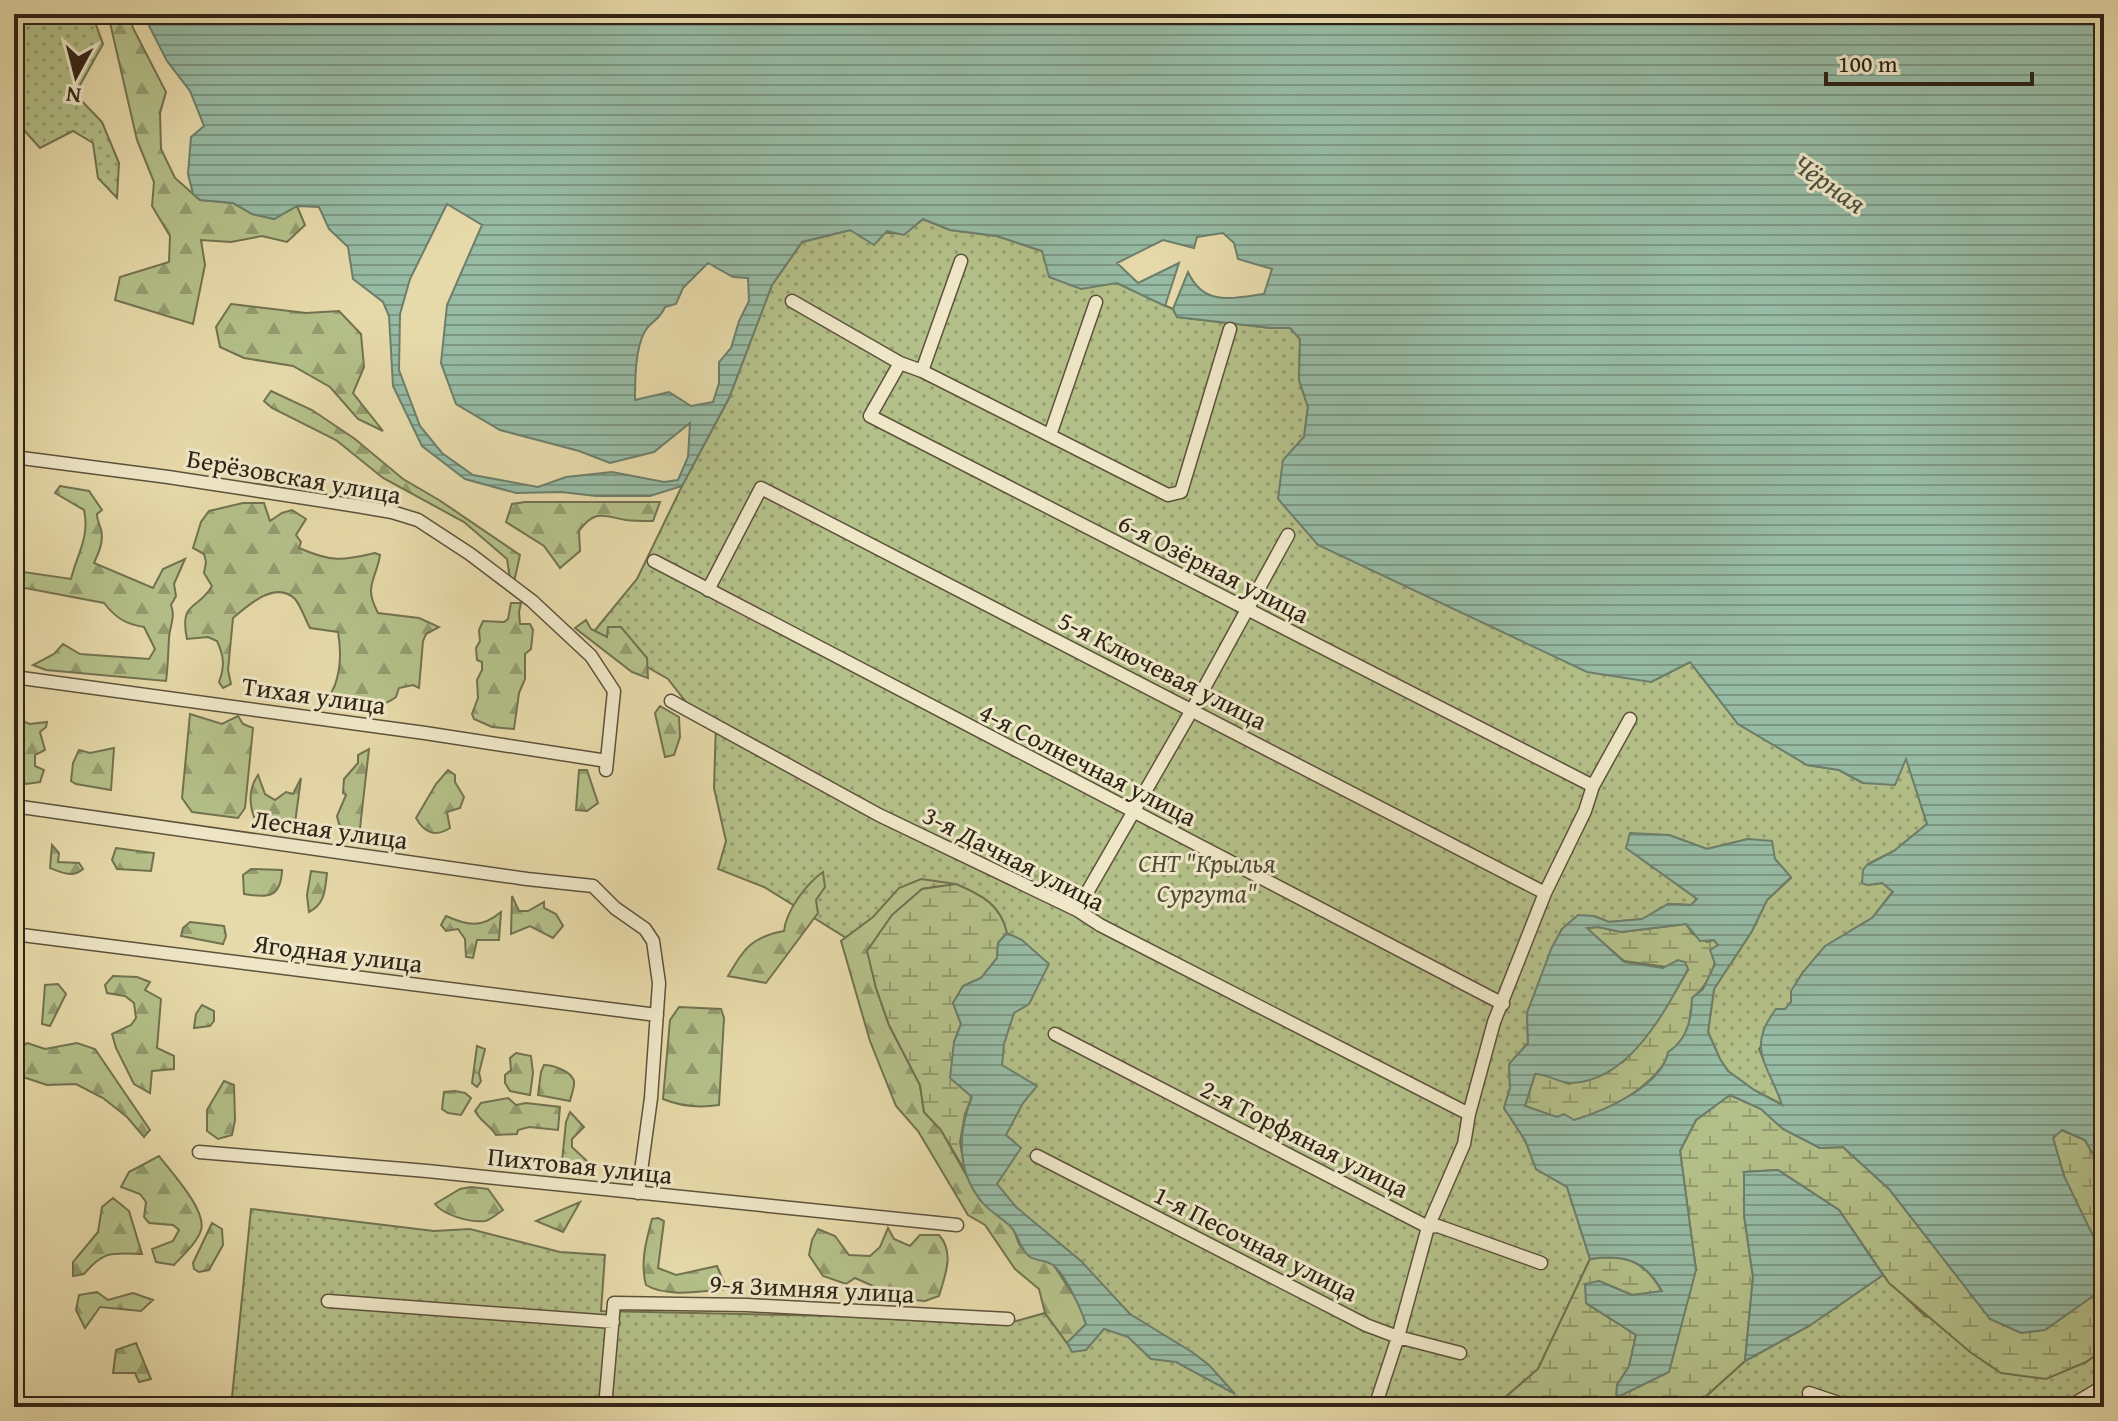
<svg xmlns="http://www.w3.org/2000/svg" width="2118" height="1421" viewBox="0 0 2118 1421" font-family="'Gentium Book Plus',serif">
<style>
.green{fill:url(#green-dots);stroke:#727250;stroke-width:2}
.forest{fill:url(#forest-firs);stroke:#727250;stroke-width:2}
.wetland{fill:url(#wetland-marsh);stroke:#727250;stroke-width:2}
.water{fill:url(#water-rules);stroke:#6d7f6c;stroke-width:2;fill-rule:evenodd}
.lines{fill:none;stroke-linecap:round;stroke-linejoin:round}
.minor-casing{stroke:#5d523b;stroke-width:15}
.minor{stroke:#efe7c8;stroke-width:12}
.labels{text-anchor:middle;dominant-baseline:central;stroke-width:6;stroke-linejoin:round;paint-order:stroke}
.street-label{font-size:26px;fill:#2f2416;stroke:#efe7c8}
.park-label{font-size:26px;font-style:italic;fill:#504b33;stroke:#efe7c8}
.water-label{font-size:28px;font-style:italic;fill:#4e5141;stroke:#efe7c8}
</style>
<defs>
<pattern id="green-dots" width="8" height="8" patternUnits="userSpaceOnUse" patternTransform="scale(2)"><rect width="8" height="8" fill="#b4c089"/><path d="M2 2h.1M6 6h.1" fill="none" stroke="#939c6f" stroke-width="1.8" stroke-linecap="round"/></pattern>
<pattern id="forest-firs" width="22" height="20" patternUnits="userSpaceOnUse" patternTransform="scale(2)"><rect width="22" height="20" fill="#b4c089"/><path d="M5 1l3.5 6h-7zM16 11l3.5 6h-7z" fill="#939c6f"/></pattern>
<pattern id="wetland-marsh" width="20" height="14" patternUnits="userSpaceOnUse" patternTransform="scale(2)"><rect width="20" height="14" fill="#b4c089"/><path d="M1 5h8M5 5V1M11 12h8M15 12V8" fill="none" stroke="#939c6f"/></pattern>
<pattern id="water-rules" width="6" height="5" patternUnits="userSpaceOnUse" patternTransform="scale(2)"><rect width="6" height="5" fill="#97bba5"/><path d="M0 2.5h6" fill="none" stroke="#7c9885"/></pattern>
</defs>
<rect width="100%" height="100%" fill="#e7daaa"/>
<filter id="stains"><feTurbulence type="fractalNoise" baseFrequency=".0025" numOctaves="4"/><feColorMatrix values="0 0 0 0 .2 0 0 0 0 .09 0 0 0 0 .02 0 0 0 .5 -.17"/></filter>
<radialGradient id="worn" r=".72"><stop offset=".6" stop-color="#630" stop-opacity="0"/><stop offset="1" stop-color="#630" stop-opacity=".3"/></radialGradient>
<path class="green" d="M14 14H92L103 44 75 94 102 122 119 163 117 198 98 178 93 143 73 131 40 148 14 119Z
M923 219 950 230 997 236 1042 251 1105 284 1117 283 1173 309 1177 317 1271 328 1290 327 1300 339 1299 380 1308 407 1304 437 1283 461 1651 682 1690 662 1738 724 1808 765 1839 770 1863 783 1906 757 1927 824 1894 851 1868 864 1867 885 1882 883 1893 891 1872 918 1850 931 1803 972 1792 991 1791 1002 1759 1049 1783 1105 1754 1090 1728 1071 1720 1059 1708 1032 1714 989 1752 931 1767 900 1791 878 1748 839 1707 849 1669 835 1627 848 1697 898 1692 905 1668 904 1643 919 1609 922 1594 916 1562 929 1527 1013 1528 1043 1509 1064 1510 1088 1504 1108 1525 1140 1536 1169 1567 1187 1590 1259 1538 1369 1494 1407H231L251 1209 434 1231 470 1229 560 1252 605 1255 601 1311 839 1316 1002 1325 1045 1313 1067 1343 1078 1302 1019 1244 980 1200 941 1131 924 1112 920 1085 889 1025 876 988 867 951 764 887 718 869 726 841 714 788 716 722 689 706 668 679 591 635 637 579 682 486 729 398 772 285 802 242 850 230 904 234Z
M1883 1275 1925 1316 2086 1362 2104 1349V1407H1694L1745 1361 1809 1326Z"/>
<path class="forest" d="M108 14H129L133 28 166 92 160 113 161 149 175 178 200 200 233 203 252 214 274 219 297 206 305 225 287 242 262 236 231 242 201 240 205 265 193 324 115 300 120 277 169 262 170 236 152 206 154 182 137 140Z
M231 304 306 313 339 311 361 334 364 367 353 393 383 431 358 419 330 387 293 366 244 358 220 347 216 327Z
M271 391 312 410 355 439 403 479 439 500 520 555 512 591 507 559 464 522 383 478 336 440 272 408 264 401Z
M60 486 89 491 102 510 97 514C97 519 99 524 101 529 104 541 99 552 94 563L153 588 163 569 185 559 174 584 176 596 171 605C176 618 169 627 169 639 168 654 168 667 166 681L46 670 33 665 54 654 63 644 80 654 149 659 155 649 144 627C125 624 116 618 104 603L14 586V522L17 521 16 571 71 579C77 554 90 537 84 510L55 493Z
M525 502H660L653 521C644 521 634 521 626 520 603 516 595 509 579 531L580 551 560 568 544 546 506 522 512 504Z
M243 503H264L270 521 282 513 292 510 306 519 296 535 301 542 299 548C331 562 342 561 375 553L380 555C376 581 363 585 378 613L419 618 439 627 426 634 423 641 419 688 413 685 399 688 396 697C376 712 374 697 354 699 345 700 338 703 328 703 329 695 332 692 335 685 341 668 341 649 338 632L310 628C305 619 301 606 295 599 276 580 248 605 233 618L228 670 231 684 223 688 219 682C225 666 224 656 217 641L208 637 187 639C179 600 198 611 212 586L204 573 206 562 204 554 193 548 201 522 209 511Z
M511 603H521L519 612 520 624H530L533 630 531 649 525 654V679L519 693 514 729 492 727 474 719 472 714 478 698 477 680 482 670V662L477 660 476 648 480 641 479 630 483 621 504 622 508 619Z
M586 620 591 629 607 637 608 627H621L647 658 648 678 632 672 575 628Z
M660 706 679 717 680 737 674 755 665 757 655 713Z
M190 714 222 724 238 716 243 724 253 728 245 808 238 818 192 812 182 798Z
M22 721 30 724 47 722 46 727 40 732 45 750 35 755V766L44 770 40 782 26 784 14 774V738L22 739Z
M114 748 111 790 76 784 71 781 73 763 79 750 90 753Z
M369 749 359 837 353 838 340 828 337 816 346 795 343 793 344 779 358 763V755Z
M448 770 455 775V782L464 797 460 808 447 812 450 828C436 837 425 834 416 818L436 784Z
M579 770H587L598 803 587 811 576 810Z
M258 775 265 794 275 800 286 792 293 794 301 778 295 823 254 817C249 803 249 788 258 775Z
M52 845 59 853 58 862 79 863 83 869C73 878 62 873 50 868Z
M116 848 154 853 151 871 117 869 112 860Z
M251 869 282 870C281 898 268 898 244 894L243 875Z
M311 871 327 873C325 890 325 904 309 912L307 895Z
M823 872 825 887 816 900 818 913 766 983 728 976C744 949 751 937 784 931 786 911 806 884 823 872Z
M921 879 956 884 922 889 868 951 876 988 889 1025 920 1085 924 1112 941 1130 980 1200 1013 1228 1019 1244 1029 1256 1053 1264 1078 1302 1086 1324 1067 1343 1045 1313 1039 1289 1015 1269 985 1225 968 1215 918 1131 896 1106 870 1041 841 941 873 917 899 888Z
M512 896 519 911H528L544 902V908L556 914 563 926 553 938 530 926 511 934Z
M501 912 499 940H477L473 958 466 957 465 939 458 929 446 931 441 925 446 916C468 926 482 928 501 912Z
M190 922 224 926 226 936 223 944 181 936 183 928Z
M113 976 137 977 150 982 145 990 161 999 157 1048 174 1056V1069L152 1071 150 1093 134 1084 116 1048 112 1034 131 1025 136 1018 134 1003 125 996 107 993 105 985Z
M58 984 66 994 50 1026 42 1024 45 985Z
M202 1005 214 1011V1021L210 1026 194 1028 196 1014Z
M679 1007 721 1009 724 1018 719 1105C699 1108 682 1107 663 1099L670 1020Z
M27 1043 45 1049 77 1043 95 1049 150 1130 144 1137 127 1117 103 1098 76 1084 47 1085 14 1074 17 1051Z
M477 1046 485 1049 479 1073 481 1081 477 1087 472 1083Z
M516 1053 531 1056 533 1073 530 1095 510 1091 505 1083V1075L511 1070 510 1058Z
M544 1065C553 1065 571 1071 574 1081 575 1086 571 1096 570 1101L538 1095 541 1072Z
M224 1081 234 1085 235 1120 232 1135 218 1139 207 1131V1110Z
M455 1091 465 1093 471 1098 461 1115 448 1113 442 1109 444 1092Z
M508 1098 516 1105 526 1103 560 1107 558 1130 529 1127 518 1130 517 1134 496 1135C490 1125 480 1121 475 1111L481 1103Z
M570 1112 584 1127 572 1139V1147L588 1162 584 1173 561 1171 566 1122Z
M159 1156C171 1172 207 1210 201 1230 197 1243 183 1255 174 1265L156 1262 152 1249 173 1241 179 1230 173 1225 149 1223 144 1217 146 1202 140 1194 121 1187 129 1172Z
M471 1187 488 1189 503 1210C498 1213 491 1220 485 1221 471 1223 443 1215 435 1204L460 1189Z
M113 1198 129 1211 142 1254C112 1253 104 1250 84 1274L73 1276V1262L98 1232 102 1207Z
M580 1202 563 1232 536 1221Z
M658 1218 664 1221 658 1268 676 1275 717 1266 727 1289C703 1291 667 1298 646 1285 640 1263 646 1241 652 1219Z
M212 1223 222 1229 223 1245 209 1270 199 1272 194 1269 193 1263Z
M888 1228 894 1239 910 1246 920 1235H939C955 1253 945 1275 939 1296L925 1301 902 1299 855 1278 846 1284 823 1276 809 1255 812 1240 818 1229 835 1236 849 1255 870 1256 880 1247Z
M97 1292 108 1300 133 1293 153 1300 141 1311 100 1307 85 1328 76 1310 79 1295Z
M136 1343 151 1379 139 1382 135 1373H113L116 1350Z"/>
<path class="wetland" d="M956 884C982 895 1001 905 1007 933L998 943 997 958 981 978 963 986 953 1003 961 1024 954 1042 972 1097 965 1114 960 1142 965 1171 941 1130 924 1112 920 1085 889 1025 876 988 867 951 892 915 922 889Z
M1686 924 1693 934 1707 942 1714 940 1719 946C1715 966 1709 985 1692 998 1692 1020 1687 1040 1669 1052 1664 1079 1600 1119 1574 1121 1559 1121 1538 1111 1525 1106L1535 1074H1544L1569 1084 1623 1062 1662 1013 1688 970 1624 961 1586 928 1598 927 1622 932Z
M1730 1095 1761 1109 1783 1129 1820 1148 1843 1147 1889 1189 1990 1318 2064 1176 2053 1138 2061 1130 2085 1140 2104 1174V1349L2086 1362 2046 1379 2001 1373 1970 1352 1889 1283 1839 1210 1778 1170 1744 1172V1215L1753 1277 1745 1361 1694 1407H1494L1538 1369 1590 1259C1625 1254 1645 1260 1662 1292L1632 1295 1599 1281 1587 1304 1636 1335 1629 1367 1617 1385 1696 1270 1680 1151 1696 1120Z"/>
<path class="water" d="M143 14H2104V827L2100 832 2104 856V1174L2085 1140 2062 1130 2053 1138 2064 1176 2099 1248 2096 1294 2045 1330 2021 1333 1990 1319 1889 1189 1843 1147 1820 1148 1783 1129 1761 1109 1730 1095 1696 1120 1680 1151 1696 1270 1669 1372 1616 1398 1617 1385 1629 1366 1636 1335 1586 1303 1585 1284 1599 1281 1632 1295 1662 1291C1645 1260 1624 1254 1590 1259L1567 1187 1536 1169 1525 1140 1504 1108 1510 1088 1509 1064 1528 1043 1527 1013 1552 947 1562 929 1578 915 1594 916 1609 922 1642 919 1668 904 1691 905 1697 899 1626 848 1630 833 1669 835 1707 849 1748 839 1772 841 1775 859 1791 877 1767 900 1752 931 1714 989 1708 1032 1720 1059 1728 1071 1754 1090 1782 1105C1769 1065 1745 1049 1776 1009H1785L1791 1002V991L1803 972 1825 946 1872 918 1893 892 1882 883 1867 885 1862 883 1863 870 1867 865 1894 851 1927 824 1906 759 1895 785 1863 783 1839 770 1807 765 1738 724 1690 662 1651 682 1587 672 1318 545 1278 499 1283 460 1304 437 1308 407 1299 380 1300 339 1290 328H1271L1177 317 1173 309 1188 272C1204 307 1232 298 1264 294L1272 269 1238 259 1234 243 1223 233 1197 237 1194 248 1163 240 1117 263 1138 283 1179 263 1165 306 1117 283 1081 289 1049 277 1042 251 997 236 950 230 923 219 904 235 887 231 874 245 850 230 802 242 772 285 729 398 682 486 650 496H596L561 492 516 493 465 479 422 446 393 386 389 316 383 302 353 279 348 247 329 229 319 207 297 206 274 219 252 214 233 203 200 200 193 194 188 174 191 137 204 126 190 91 167 61ZM447 204 482 225 447 305 441 363 456 404 500 430 579 451 610 463 654 452 690 423 688 457 678 480 664 482 612 472 566 477 538 487 473 475 442 453 420 426 399 370 400 314 410 279ZM708 263 733 277 748 278 749 301 739 321 731 348 719 362V383L713 402 691 406 669 392 635 400C635 379 635 349 645 331 652 320 659 321 665 307L676 304 683 288ZM1686 924 1700 941 1714 940 1718 945 1710 950 1715 964 1703 989 1692 998C1692 1020 1687 1040 1668 1052 1662 1086 1604 1111 1574 1120L1564 1114 1557 1117 1525 1106 1535 1074C1548 1074 1559 1083 1571 1083 1629 1081 1664 1013 1688 969L1685 962 1678 960 1663 968 1624 962 1587 928 1598 927 1621 932Z
M1007 933 1022 940 1049 964 1029 1004 1014 1013 1004 1044 1002 1065 1037 1086 1023 1103 1006 1135 1021 1148 997 1184 1016 1207 1081 1261 1130 1314 1192 1352 1209 1365 1235 1394 1176 1362 1151 1359 1128 1337 1104 1329 1086 1350 1072 1352 1067 1343 1086 1324C1081 1309 1065 1274 1053 1265 1047 1260 1036 1261 1030 1257 1019 1249 1019 1234 1010 1226 1001 1217 990 1212 982 1202 956 1171 958 1132 972 1097L950 1078 954 1042 961 1024 953 1003 963 986 981 978 997 958 998 943Z
M1778 1170 1839 1210 1883 1275 1809 1326 1745 1361 1753 1277 1744 1215V1172Z"/>
<g class="lines">
<defs>
<path id="minor" d="M792 301 900 363 922 371 1168 495 1181 492 1230 329
M900 363 870 416 1593 786
M922 371 961 261
M1050 435 1096 302
M14 457 168 477 357 506 392 512 418 520 470 554 532 601 591 656 614 691 606 770
M654 561 1503 1004
M708 590 761 488 1545 893
M14 677 425 733 607 761
M671 701 879 815 1077 910 1100 925 1469 1114
M14 806 527 879 593 886 615 908 645 929 653 941 659 983 651 1098 638 1193
M1077 910 1192 710 1288 535
M14 934 657 1015
M1055 1034 1428 1227 1438 1226 1541 1263
M199 1152 427 1171 957 1225
M1037 1156 1366 1325 1398 1337 1460 1353
M328 1301 613 1322
M1809 1393 1851 1407
M605 1407 614 1303 747 1305 1008 1319
M1375 1407 1398 1337 1428 1227 1464 1144 1469 1114 1494 1022 1545 893 1585 811 1593 786 1630 719
M2069 1407 2104 1386"/>
</defs>
<use href="#minor" class="minor-casing"/>
<use href="#minor" class="minor"/>
</g>
<g class="labels">
<g class="street-label">
<text transform="translate(294 476) rotate(10)">Берёзовская улица</text>
<text transform="translate(1214 568) rotate(27)">6-я Озёрная улица</text>
<text transform="translate(1163 670) rotate(27)">5-я Ключевая улица</text>
<text transform="translate(314 695) rotate(8)">Тихая улица</text>
<text transform="translate(1088 764) rotate(27)">4-я Солнечная улица</text>
<text transform="translate(330 829) rotate(8)">Лесная улица</text>
<text transform="translate(1014 858) rotate(27)">3-я Дачная улица</text>
<text transform="translate(338 953) rotate(7)">Ягодная улица</text>
<text transform="translate(1305 1138) rotate(27)">2-я Торфяная улица</text>
<text transform="translate(580 1165) rotate(6)">Пихтовая улица</text>
<text transform="translate(1256 1243) rotate(27)">1-я Песочная улица</text>
<text transform="translate(812 1288) rotate(3)">9-я Зимняя улица</text>
</g>
<g class="park-label">
<text x="1207" y="862">CНТ "Крылья<tspan x="1207" dy="30">Сургута"</tspan></text>
</g>
<g class="water-label">
<text transform="translate(1830 183) rotate(35)">Чёрная</text>
</g>
</g>
<rect width="2118" height="1421" fill="none" stroke="#e7daaa" stroke-width="48"/>
<rect x="16" y="16" width="2086" height="1389" fill="none" stroke="#2f2416" stroke-width="4"/>
<rect x="24" y="24" width="2070" height="1373" fill="none" stroke="#2f2416" stroke-width="2"/>
<g transform="translate(76 76) rotate(187)" stroke="#efe7c8" stroke-width="6" paint-order="stroke">
<path d="M0-6L14 30L0 20L-14 30Z" fill="#2f2416"/>
<text y="-12" font-size="22" font-weight="bold" text-anchor="middle" fill="#2f2416">N</text>
</g>
<path d="M1826 72v12h206v-12" fill="none" stroke="#2f2416" stroke-width="4"/>
<text x="1838" y="72" font-size="24" fill="#2f2416" stroke="#efe7c8" stroke-width="6" paint-order="stroke">100 m</text>
<rect width="100%" height="100%" filter="url(#stains)"/>
<rect width="100%" height="100%" fill="url(#worn)"/>
</svg>
